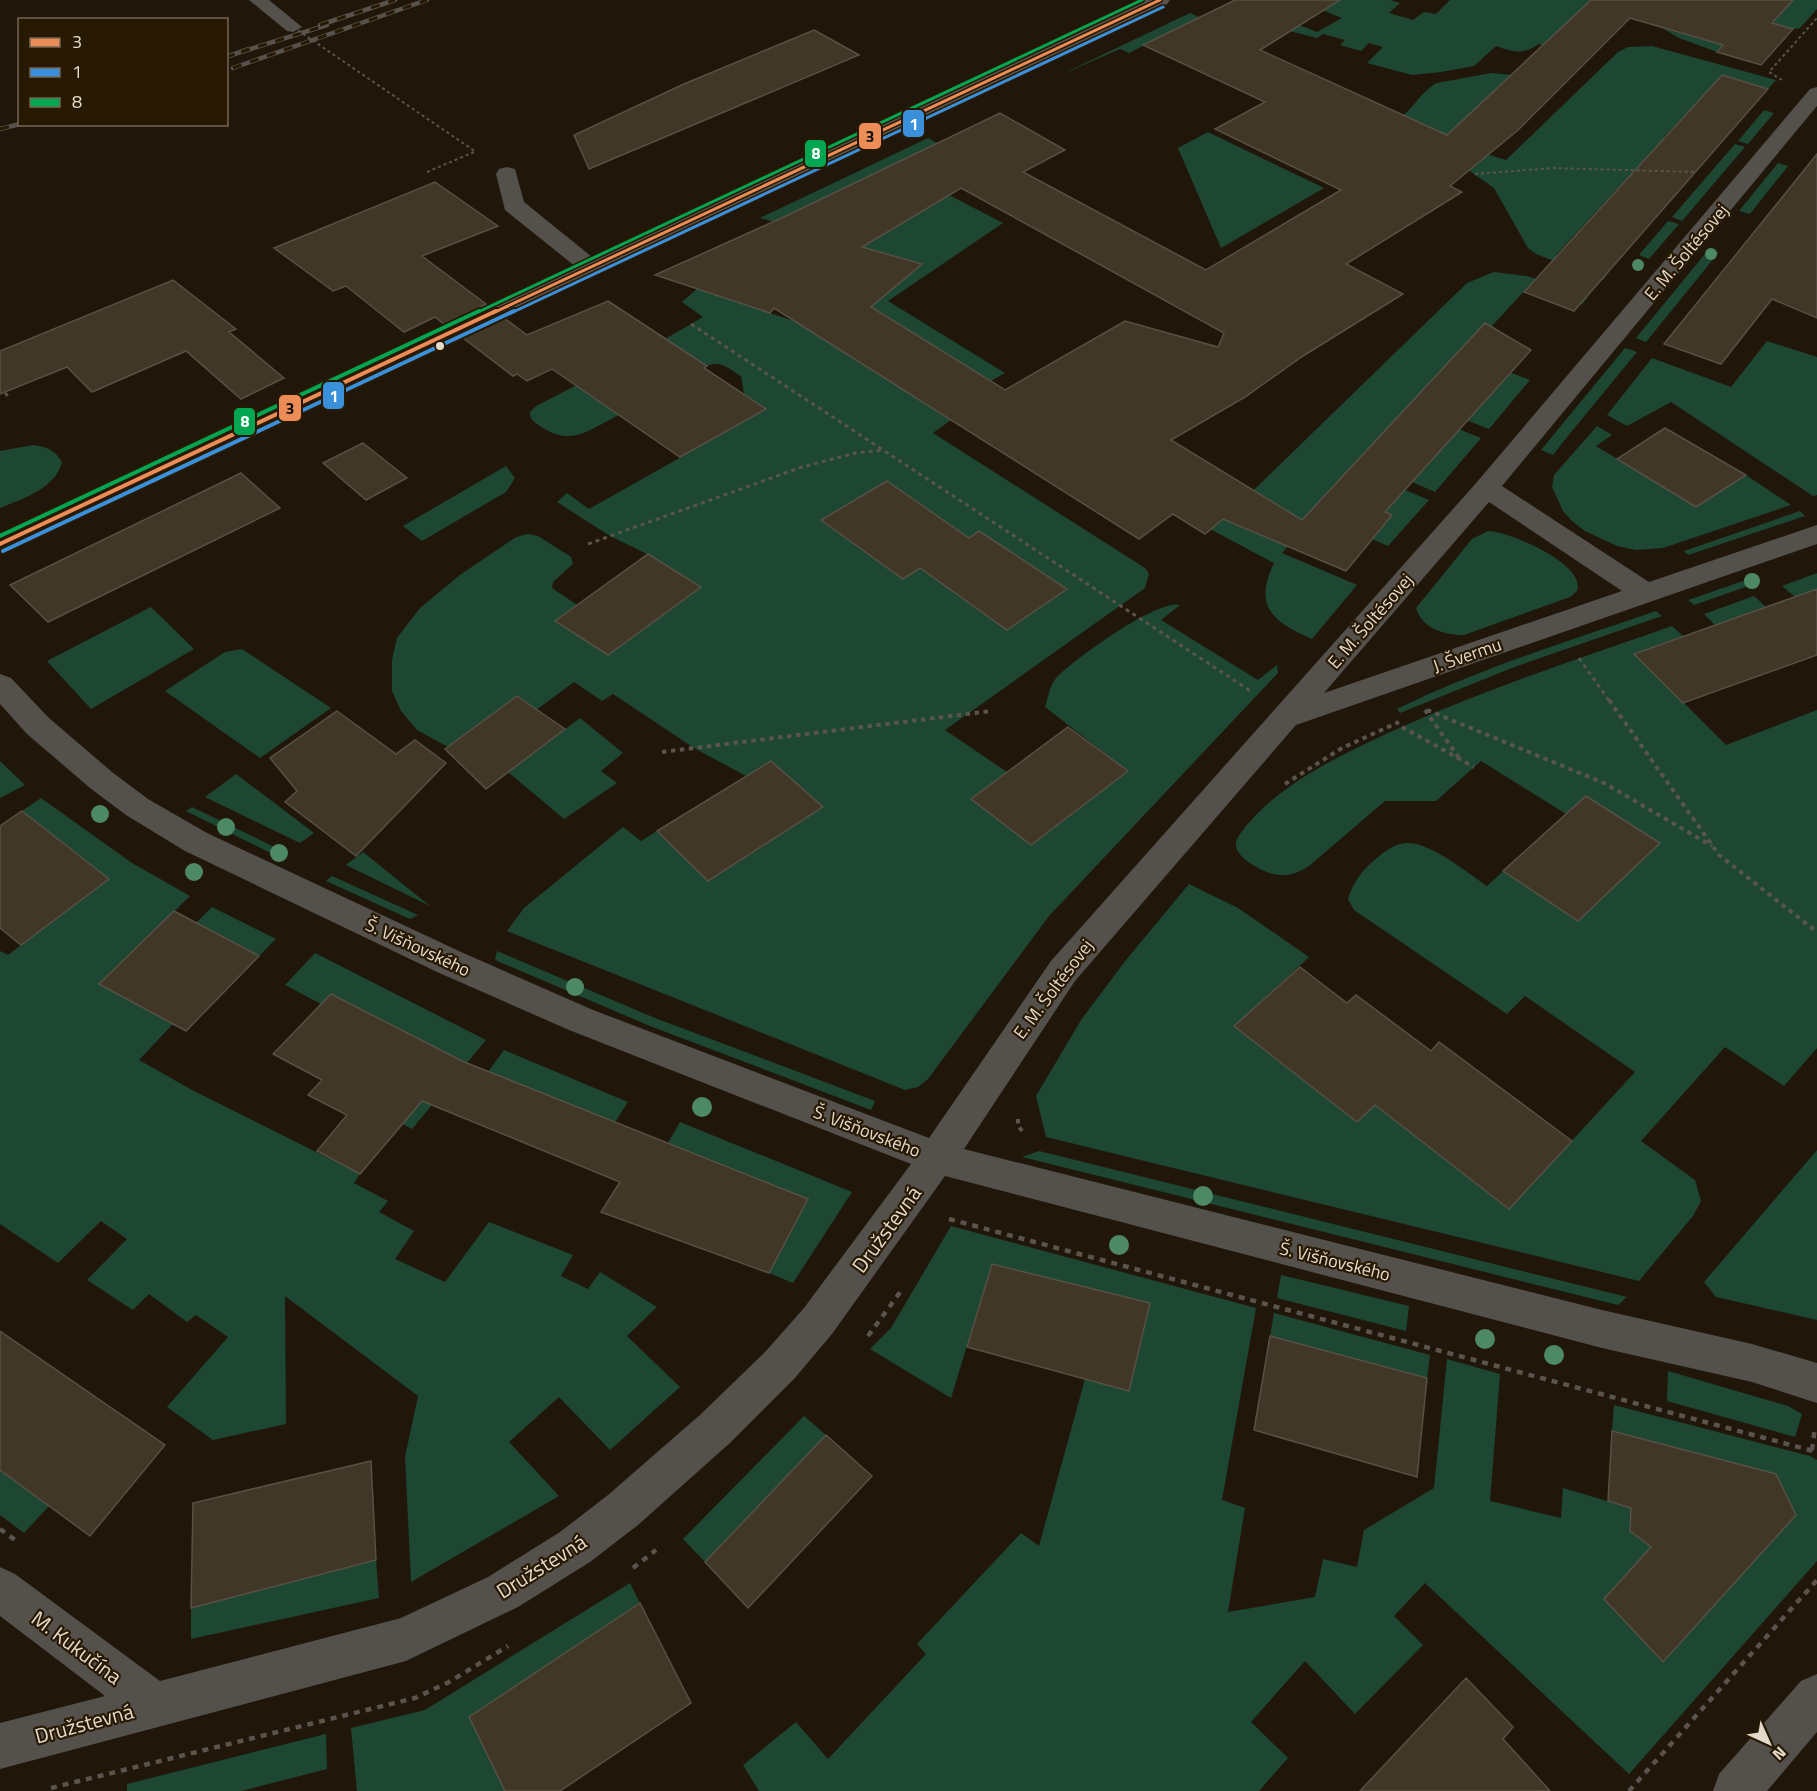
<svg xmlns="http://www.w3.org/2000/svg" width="1817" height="1791" viewBox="0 0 1817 1791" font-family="'Titillium Web',sans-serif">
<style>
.green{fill:#1d4733}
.building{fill:#413726;stroke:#575045;stroke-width:1.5;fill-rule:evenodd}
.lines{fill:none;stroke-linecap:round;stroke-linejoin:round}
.path-far3{stroke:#59544e;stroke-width:2;stroke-dasharray:3 3;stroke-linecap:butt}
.path-far2{stroke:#59544e;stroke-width:3;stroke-dasharray:4 4;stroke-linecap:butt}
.path-far1{stroke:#59544e;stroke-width:4;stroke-dasharray:4.5 4.5;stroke-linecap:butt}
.path{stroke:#59544e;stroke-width:4.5;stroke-dasharray:6 6;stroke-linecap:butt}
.lane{fill:#54504b;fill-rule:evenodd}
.street{fill:#54504b;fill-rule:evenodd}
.secondary{fill:#57534d;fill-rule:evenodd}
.rail-casing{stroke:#57524b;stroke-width:4.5}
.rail{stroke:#281902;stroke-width:3;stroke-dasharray:9;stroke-linecap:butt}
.path-bridge{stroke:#59544e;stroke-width:2;stroke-dasharray:3 3;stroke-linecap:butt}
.bus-1-far1-casing{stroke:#281902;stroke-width:6}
.bus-1-casing{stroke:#281902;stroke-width:8}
.bus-2-far1-casing{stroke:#281902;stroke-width:6}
.bus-2-casing{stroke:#281902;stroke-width:8}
.bus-3-far1-casing{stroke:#281902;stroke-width:6}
.bus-3-casing{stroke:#281902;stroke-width:8}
.bus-1-far1{stroke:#ec8c56;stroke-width:3}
.bus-1{stroke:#ec8c56;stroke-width:4}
.bus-2-far1{stroke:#3a90db;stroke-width:3}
.bus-2{stroke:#3a90db;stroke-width:4}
.bus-3-far1{stroke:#00a651;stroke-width:3}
.bus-3{stroke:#00a651;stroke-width:4}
.tree{fill:#4e8966}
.bus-dot{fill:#e4dacc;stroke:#281902;stroke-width:2}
.labels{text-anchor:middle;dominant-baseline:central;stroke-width:4.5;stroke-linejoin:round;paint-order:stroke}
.street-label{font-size:18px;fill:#e4dacc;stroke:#281902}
.near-street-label{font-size:21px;fill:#e4dacc;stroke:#281902}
.line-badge{stroke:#281902;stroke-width:2}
.badge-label{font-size:16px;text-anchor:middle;font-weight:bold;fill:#fff}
.pale-badge-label{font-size:16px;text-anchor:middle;font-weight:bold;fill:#111}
</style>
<rect width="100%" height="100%" fill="#20170a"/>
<path class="green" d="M1316 0H1390L1400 3 1389 13 1413 20 1424 12 1436 14 1450 0H1591L1547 42 1571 54 1539 44C1523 55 1513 52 1496 46L1474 66 1441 72 1412 75 1367 63 1383 47 1369 43 1361 51 1340 45 1345 40 1323 34 1317 38 1266 25 1281 18 1317 32 1342 18 1307 4Z
M1672 0H1817V9L1800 28 1793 29 1750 17 1717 52 1679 38 1662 28 1703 40 1723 18Z
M1190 13 1199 17 1129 53 1120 49 1058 76Z
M1652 46 1776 80 1768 89 1723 75 1663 138 1711 154 1675 196 1625 180 1556 255 1607 274 1603 280 1536 254 1528 248 1494 188 1397 120C1413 110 1421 91 1437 83L1491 73 1512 75 1443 141 1506 160 1618 52 1628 47Z
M1764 110 1774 113 1748 144 1738 141Z
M1208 132 1324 188 1221 248 1178 148Z
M928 138 937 143 846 187 949 195 1003 223 888 301 1005 373 991 381 873 308 820 337 951 420 933 433 1145 568 1149 574 1145 588 945 730 1007 772 971 799 1031 845 1128 771 1045 707C1048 698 1050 684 1057 677 1075 659 1157 599 1180 605L1161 620 1258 680 1277 665 1278 673 1049 916 928 1079 918 1087 905 1090 507 931 524 908 623 827 641 841 657 831 709 881 822 808 771 761 746 776 694 748 613 694 602 701 574 682 536 710 517 697 448 747 417 730 401 711 392 691V660L397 638 420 608 460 575 516 537 528 534 538 536 571 557 573 564 553 582 552 588 577 605 555 621 608 655 700 587 649 555 610 536 557 502 567 493 589 509 766 409 744 394 741 376C729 369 721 360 707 366L665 339 703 317 682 302 697 289 803 324 921 264 760 218Z
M1735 144 1745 147 1682 221 1672 217Z
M1778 163 1788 166 1750 214 1739 211Z
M1668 221 1679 224 1649 259 1639 255Z
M1709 249 1719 252 1646 342 1636 338Z
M1494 272 1527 276 1588 297 1582 304 1530 285 1337 492 1282 553 1357 585 1312 639C1273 622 1253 607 1274 563L1210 529 1228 515 1467 283Z
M1767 341 1817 357V495L1813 496 1671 402 1627 426 1607 415 1652 358 1731 387Z
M1625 348 1637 352 1563 442 1553 455 1541 450Z
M1509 372 1530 380 1489 429 1466 420Z
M577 385 619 415C590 429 571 448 540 426 534 422 530 420 530 412L536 406Z
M1597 426 1612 435 1596 446 1696 507 1746 475 1791 505 1663 548 1636 550 1617 546 1585 531 1573 522 1563 511 1552 487 1554 475Z
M1458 429 1481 438 1435 492 1410 481Z
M33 445C47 447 55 450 62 462 55 489 24 498 0 508V451Z
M506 466 515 478 506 492 422 541 403 526Z
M1403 489 1429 500 1388 546 1372 539 1392 515 1384 512Z
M1800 511 1805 516 1688 555 1684 551Z
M1488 531C1509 531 1587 565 1577 591L1570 597 1464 635C1445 635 1422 629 1416 608L1472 539Z
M1817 573V589L1795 597 1782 586Z
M1752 578 1757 583 1694 605 1688 600Z
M1754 596 1766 607 1715 625 1704 614Z
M151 607 194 649 91 709 47 661Z
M1656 611 1662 616 1517 666 1400 713 1397 709C1480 668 1569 641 1656 611Z
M1672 626 1684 637 1635 654 1726 745 1817 710V1048L1784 1086 1725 1047 1641 1141 1695 1180 1701 1201 1693 1216 1639 1281 1046 1137 1036 1096 1081 1020 1126 960 1189 884 1238 908 1309 957 1234 1026 1357 1122 1375 1105 1509 1209 1635 1072 1525 996 1507 1014 1354 910 1348 899C1353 882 1363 869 1377 858 1385 851 1395 844 1406 843 1429 841 1468 873 1487 886L1566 814 1481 761 1436 801H1385L1309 866C1299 872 1291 876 1279 875 1266 874 1238 860 1236 846 1235 838 1242 832 1246 826 1282 783 1337 757 1386 734 1479 691 1575 660 1672 626Z
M242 649 331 708 260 758 165 691 225 652Z
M580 718 623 753 601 771 617 783 564 819 508 772Z
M0 761 25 785 0 798Z
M236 774 314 833 300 843 205 797Z
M41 798 132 863 190 896 100 984 173 1024 139 1060 192 1090 360 1174 354 1183 388 1201 379 1212 414 1231 395 1259 445 1282 489 1222 573 1255 561 1276 588 1289 600 1272 657 1307 627 1336 680 1387 610 1450 559 1397 509 1442 559 1496 411 1582 405 1457 418 1396 285 1296 286 1424 213 1440 167 1407 228 1337 196 1315 187 1322 149 1294 133 1310 87 1280 127 1239 101 1221 58 1263 0 1224V951L8 955 109 879 22 811Z
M192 807 287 853 281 858 186 811Z
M363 852 430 906 346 865Z
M332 876 418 915 410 919 326 881Z
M212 907 276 939 259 956 196 923Z
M497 951 655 1018 875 1101 871 1110 650 1026 495 960Z
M315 953 486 1040 412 1129 385 1115 440 1050 331 994 321 1004 285 985Z
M504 1050 628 1102 615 1122 488 1072Z
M680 1122 852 1192 793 1283 769 1273 808 1199 668 1143Z
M1817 1150V1320L1716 1297 1704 1282Z
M1039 1151 1627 1297 1618 1305 1022 1157Z
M951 1226 1256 1308 1222 1500 1245 1508 1228 1612 1315 1597 1323 1559 1357 1567 1364 1530 1434 1488 1447 1359 1500 1374 1490 1501 1561 1518 1563 1488 1631 1508 1630 1531 1651 1547 1605 1599 1662 1662 1795 1515 1612 1431 1614 1405 1810 1456 1817 1460V1561L1629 1774 1425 1583 1394 1616 1423 1645 1355 1714 1305 1661 1251 1722 1288 1758 1259 1791H759L743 1765 796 1722 828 1759 926 1654 917 1644 1021 1533 1039 1546 1085 1379 1122 1389 1131 1384 1149 1303 992 1264 951 1398 870 1349 891 1328Z
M1281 1275 1409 1306 1406 1331 1277 1298Z
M1274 1313 1430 1355 1427 1378 1270 1336Z
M1668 1371 1788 1406 1802 1414 1795 1437 1667 1401Z
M804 1416 826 1435 705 1562 683 1539Z
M0 1470 49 1506 24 1533 0 1515Z
M376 1560 379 1598 191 1639V1608Z
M630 1583 640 1603 469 1717 505 1791H357L351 1728 425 1710Z
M326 1734 327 1769 241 1791H127V1784Z"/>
<path class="building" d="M1235 0H1340L1260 50 1447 135 1591 0H1793L1772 23 1793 29 1761 65 1717 52 1723 45 1630 18 1517 131 1450 186 1462 192 1346 264 1403 294 1303 356 1245 397 1171 440 1302 520 1485 323 1531 350 1385 512 1392 515 1346 571 1223 519 1205 534 1173 514 1139 539 774 308 770 313 655 275 786 216 1000 113 1065 150 1023 172 1206 270 1341 190 1215 129 1265 102 1143 45ZM961 188 1224 333 1218 347 1125 321 1005 390 871 307 922 264 862 247Z
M814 30 859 55 589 169 574 135 684 84Z
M1722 75 1768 89 1574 311 1524 292Z
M1817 154V318L1772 299 1721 364 1664 344Z
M435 182 498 226 422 256 486 304 444 324 435 317 404 332 346 286 333 291 274 248Z
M173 280 236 329 229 332 284 378 241 399 186 351 92 392 67 367 0 394V351Z
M608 301 707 366 704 368 766 409 680 457 552 369 527 381 517 374 513 376 463 338 504 318 527 335Z
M1665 428 1746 475 1696 507 1617 459Z
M363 443 407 478 366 500 323 463Z
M241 473 280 508 48 622 10 585Z
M887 481 969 538 979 531 1067 589 1007 630 920 568 903 579 821 520Z
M648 554 701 587 608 655 555 621Z
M1817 589V655L1683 703 1634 654Z
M517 696 565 729 486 789 445 749Z
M337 711 396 754 415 740 446 763 356 856 285 802 297 791 270 758Z
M1068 727 1128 771 1031 845 971 799Z
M771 761 823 807 708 881 657 831Z
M1586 796 1660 843 1578 921 1503 871Z
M22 811 109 879 21 945 0 928V826Z
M174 911 259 956 186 1031 99 984Z
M1300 967 1347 1003 1356 995 1431 1051 1439 1042 1572 1141 1509 1209 1375 1105 1357 1122 1234 1026Z
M331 994 462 1061 808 1199 769 1273 601 1212 620 1182 422 1101 360 1174 317 1151 347 1115 308 1095 322 1080 273 1054Z
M992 1264 1150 1303 1129 1391 967 1347Z
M0 1331 165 1445 90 1536 0 1470Z
M1270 1336 1427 1378 1417 1477 1254 1430Z
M1612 1431 1776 1474 1796 1515 1663 1662 1604 1599 1651 1547 1630 1531 1631 1508 1608 1501Z
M826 1435 872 1476 748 1608 705 1562Z
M371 1461 376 1560 191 1608 193 1503Z
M640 1603 691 1703 560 1791H505L469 1717Z
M1466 1678 1513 1727 1503 1739 1550 1791H1360Z"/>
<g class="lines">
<path class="path-far3" d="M1782 80 1769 72 1817 18
M427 172 474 152
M1475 174 1553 168 1696 172"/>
<path class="path-far2" d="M691 324 1252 692
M5 393 9 397
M588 544 802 467 856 453 884 450
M1579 658 1610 702"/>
<path class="path-far1" d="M1609 700 1719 855 1817 932
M1425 710 1459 758
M1427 710 1604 783 1712 846
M1402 727 1474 767
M662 752 991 711
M1285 784 1342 748 1399 722
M1018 1119V1126L1024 1133"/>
<path class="path" d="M949 1219 1817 1452
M868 1336 901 1291
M1812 1450 1815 1427
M0 1529 15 1540
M633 1568 656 1550
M51 1788 415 1698 449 1682 508 1646
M1629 1791 1817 1580"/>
<path class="lane" d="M249 0H269L302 27 293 32 287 31Z"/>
<path class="street" d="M1817 87V106L1502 486 1649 582 1817 525V544L1296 725 1075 981 964 1149 1602 1310 1752 1344 1817 1363V1403L1752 1382 1602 1348 945 1176 832 1334 794 1379 731 1442 638 1525 590 1562 518 1607 406 1661 0 1769V1723L105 1696 0 1616V1567L15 1574 160 1681 401 1618 488 1577 560 1532 608 1495 701 1414 766 1351 804 1308 911 1164 569 1030 437 972 185 851 126 815 90 788 27 734 0 704V674L11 678 49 718 112 772 148 799 207 833 461 952 593 1010 929 1138 1051 961 1477 482 1810 89ZM1489 502 1622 591 1324 693Z
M507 167 515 169 524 202 597 261 601 266 597 271H581L505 210 496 174 499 169Z
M1817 1674V1732L1767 1791H1713L1719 1774 1801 1681Z"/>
<path class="secondary" d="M1144 0H1170L1167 4 0 553V533Z"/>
<defs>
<path id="rail" d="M320 25 395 0
M241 52 327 25
M226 57 249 49
M233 68 427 0
M0 129 20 124"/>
</defs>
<use href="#rail" class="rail-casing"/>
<use href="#rail" class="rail"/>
<path class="path-bridge" d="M293 27 476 152"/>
<defs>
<path id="bus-1-far1" d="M493 313 1160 0"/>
<path id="bus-1" d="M0 544 496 311"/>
<path id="bus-2-far1" d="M511 313 1163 7"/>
<path id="bus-2" d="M3 551 514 311"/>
<path id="bus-3-far1" d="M476 313 1142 0"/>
<path id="bus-3" d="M0 536 479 311"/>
</defs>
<use href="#bus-1-far1" class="bus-1-far1-casing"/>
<use href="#bus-1" class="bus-1-casing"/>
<use href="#bus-2-far1" class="bus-2-far1-casing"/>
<use href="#bus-2" class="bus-2-casing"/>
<use href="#bus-3-far1" class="bus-3-far1-casing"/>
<use href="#bus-3" class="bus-3-casing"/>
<use href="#bus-1-far1" class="bus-1-far1"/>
<use href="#bus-1" class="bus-1"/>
<use href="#bus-2-far1" class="bus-2-far1"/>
<use href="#bus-2" class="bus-2"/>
<use href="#bus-3-far1" class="bus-3-far1"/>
<use href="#bus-3" class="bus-3"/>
</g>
<g class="tree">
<circle cx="1711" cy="254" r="6"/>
<circle cx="1638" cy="265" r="6"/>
<circle cx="1752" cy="581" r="8"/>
<circle cx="100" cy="814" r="9"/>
<circle cx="226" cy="827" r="9"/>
<circle cx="279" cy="853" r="9"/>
<circle cx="194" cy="872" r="9"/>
<circle cx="575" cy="987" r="9"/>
<circle cx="702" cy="1107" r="10"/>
<circle cx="1203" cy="1196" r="10"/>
<circle cx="1119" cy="1245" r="10"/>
<circle cx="1485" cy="1339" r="10"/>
<circle cx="1554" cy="1355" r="10"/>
</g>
<circle class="bus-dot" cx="440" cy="346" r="5"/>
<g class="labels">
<g class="street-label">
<text transform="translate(1686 252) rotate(-50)">E. M. Šoltésovej</text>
<text transform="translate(1370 621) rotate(-49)">E. M. Šoltésovej</text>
<text transform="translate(1467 655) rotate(-19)">J. Švermu</text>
<text transform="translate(418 947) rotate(25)">Š. Višňovského</text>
<text transform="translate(1053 989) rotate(-53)">E. M. Šoltésovej</text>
<text transform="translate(867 1131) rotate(21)">Š. Višňovského</text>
<text transform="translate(1335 1261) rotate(14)">Š. Višňovského</text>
</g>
<g class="near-street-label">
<text transform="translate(886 1229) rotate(-54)">Družstevná</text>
<text transform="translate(541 1566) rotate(-32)">Družstevná</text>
<text transform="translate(77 1647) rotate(37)">M. Kukučína</text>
<text transform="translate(84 1723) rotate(-15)">Družstevná</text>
</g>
</g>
<g class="line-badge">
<rect x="902" y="109" width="23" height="29" rx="6" fill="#3a90db"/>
<rect x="858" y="122" width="24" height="28" rx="6" fill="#ec8c56"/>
<rect x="804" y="139" width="23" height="29" rx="6" fill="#00a651"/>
<rect x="322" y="381" width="23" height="29" rx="6" fill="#3a90db"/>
<rect x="278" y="394" width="24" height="28" rx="6" fill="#ec8c56"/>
<rect x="233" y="407" width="23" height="29" rx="6" fill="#00a651"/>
</g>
<g class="badge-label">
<text x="914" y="130">1</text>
<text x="816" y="159">8</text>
<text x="334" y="402">1</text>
<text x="245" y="427">8</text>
</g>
<g class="pale-badge-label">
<text x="870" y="142">3</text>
<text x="290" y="414">3</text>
</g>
<rect x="18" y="18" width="210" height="108" fill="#281902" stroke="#736653" stroke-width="1.5"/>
<rect x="30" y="38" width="30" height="9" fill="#ec8c56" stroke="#736653" stroke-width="1.5"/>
<text x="72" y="48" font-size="18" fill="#e4dacc">3</text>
<rect x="30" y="68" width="30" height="9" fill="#3a90db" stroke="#736653" stroke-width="1.5"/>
<text x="72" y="78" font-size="18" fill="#e4dacc">1</text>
<rect x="30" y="98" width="30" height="9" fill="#00a651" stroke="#736653" stroke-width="1.5"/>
<text x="72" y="108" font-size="18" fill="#e4dacc">8</text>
<g transform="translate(1769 1743) rotate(135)" stroke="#281902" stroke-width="4.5" paint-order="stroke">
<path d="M0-4.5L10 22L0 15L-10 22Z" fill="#e4dacc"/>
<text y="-9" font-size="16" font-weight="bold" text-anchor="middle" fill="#e4dacc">N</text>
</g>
</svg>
